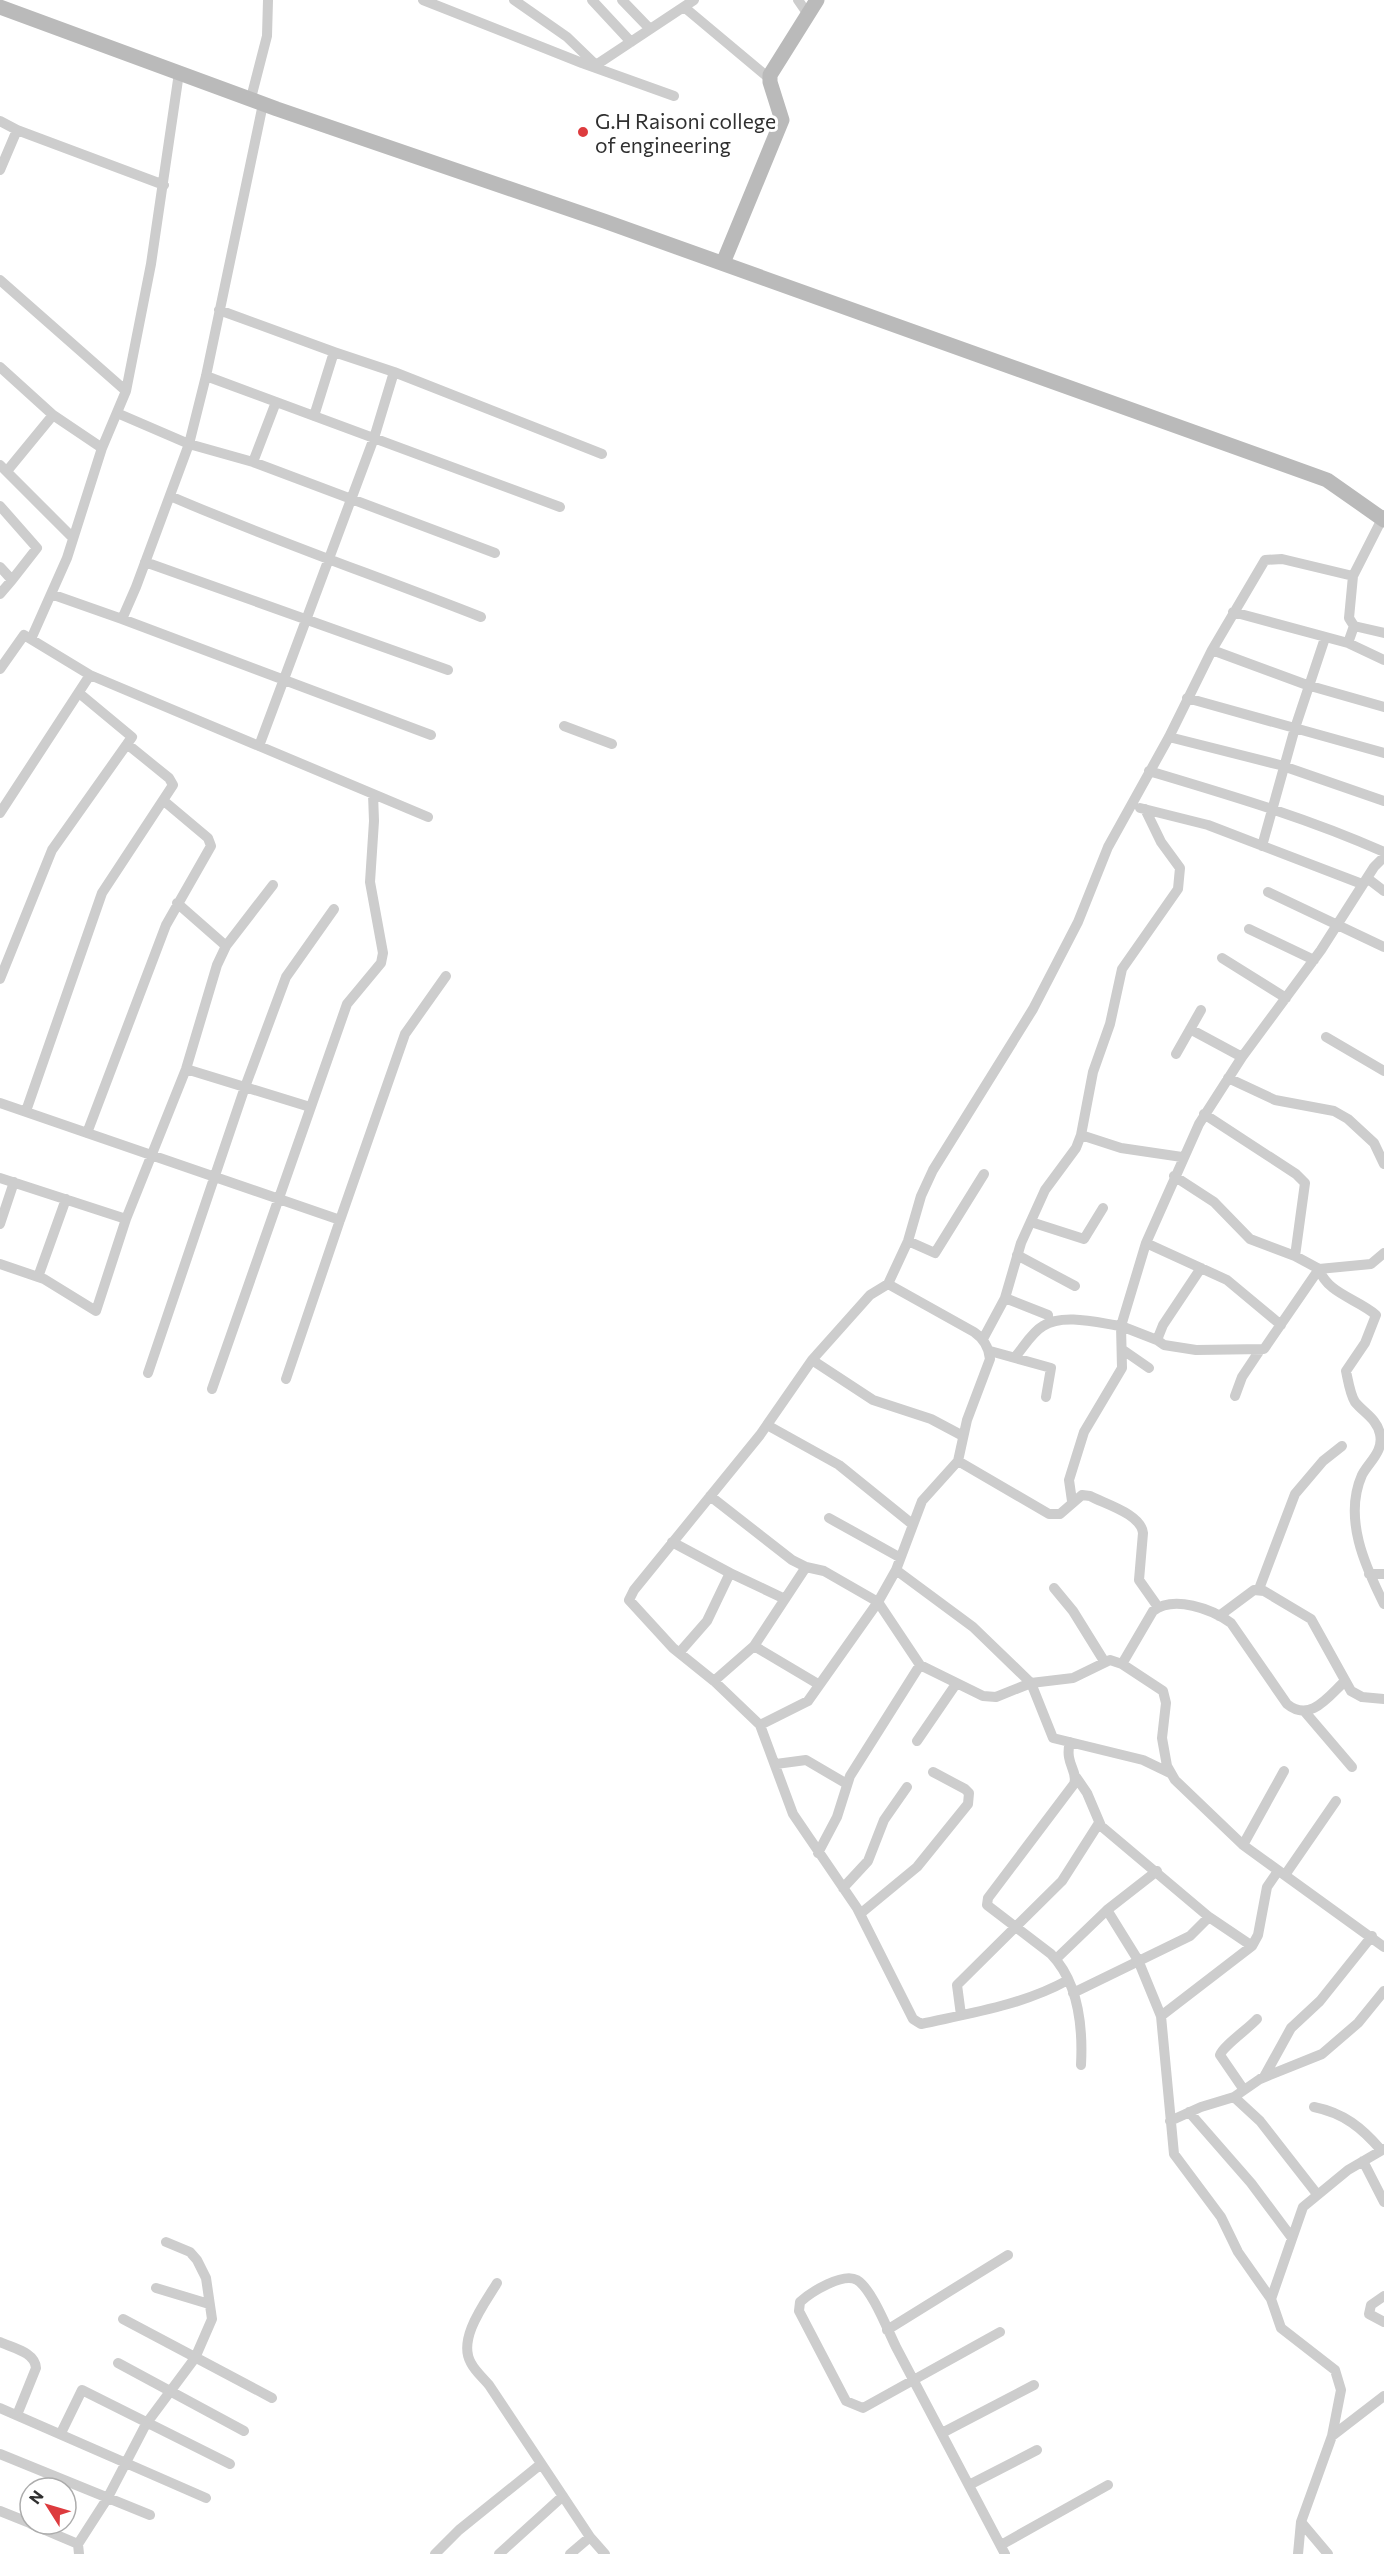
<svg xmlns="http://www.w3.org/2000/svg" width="1384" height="2554" viewBox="0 0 1384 2554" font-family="Commissioner,sans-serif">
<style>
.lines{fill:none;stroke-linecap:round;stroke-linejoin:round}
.street{stroke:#cdcdcd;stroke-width:10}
.secondary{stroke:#bababa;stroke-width:15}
.poi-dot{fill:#dd3b3e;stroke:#fff;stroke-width:2}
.labels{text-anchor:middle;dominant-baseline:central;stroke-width:6;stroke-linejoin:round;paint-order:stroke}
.poi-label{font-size:21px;fill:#303030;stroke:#fff;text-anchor:start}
</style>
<rect width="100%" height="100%" fill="#fff"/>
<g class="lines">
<path class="street" d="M423 0 582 63 674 96
M514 0 567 37 596 65
M592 0 631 42
M622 0 650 29
M798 0 807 13
M684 7 770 79
M593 67 694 0
M251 98 267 36 268 0
M0 121 17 130 0 170
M17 130 164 185
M0 280 126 391 102 448
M219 310 334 352
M0 367 53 415 102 448 67 558 31 639
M206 376 560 507
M126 391 151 264 179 73
M117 413 189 444 253 462 495 553
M314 416 334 352 394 372
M253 462 276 402
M0 465 73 538
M7 471 53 415
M170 496C272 540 377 576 481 617
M0 506 37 548 12 580 0 567
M145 562 448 670
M1353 576 1349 618 1354 626
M0 594 12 580
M51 594 122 619 136 587 189 444 206 376 263 104
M1233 612 1348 643 1384 660
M122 619 431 735
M1348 643 1354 626 1384 633
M1212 650 1307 685 1384 707
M0 669 24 635 90 675 0 813
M90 675 428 817
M1187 698 1384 753
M564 726 612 744
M1169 737 1280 765 1384 801
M259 746 374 438 394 372 602 454
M1149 771C1229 795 1308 818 1384 852
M1140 808 1208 825 1362 884
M1262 846 1295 728 1325 638
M1367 878 1384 891
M1268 892 1384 947
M177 903 226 946
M1249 929 1314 960
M1222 958 1286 998
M0 979 52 850 132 737 79 693
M1190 1029 1242 1057
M1326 1037 1384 1071
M1176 1054 1201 1010
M186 1069 310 1107
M1228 1078 1275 1100 1334 1111 1348 1119 1374 1143 1384 1164
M0 1103 340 1220 405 1034 446 976
M26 1111 102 893 173 785 169 778 127 744
M1204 1114 1296 1174 1305 1183 1295 1256
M87 1133 166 925 211 846 208 838 164 801
M1081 1135 1121 1148 1182 1157
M1174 1176 1214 1202 1250 1239 1295 1256 1319 1269 1371 1264 1384 1253
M0 1178 126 1219
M1031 1222 1084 1239 1103 1208
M0 1224 14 1182
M908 1241 935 1253 984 1174
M1146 1243 1227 1280 1281 1325
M1017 1255 1075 1286
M0 1264 44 1279 96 1311 126 1219 186 1069 217 965 226 946 273 885
M1201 1268 1163 1325 1157 1340 1164 1345 1196 1350 1264 1349 1319 1269
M1319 1269C1328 1294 1356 1298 1376 1315L1365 1343 1346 1371C1348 1380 1350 1394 1355 1402 1364 1413 1377 1419 1380 1434 1384 1451 1369 1462 1362 1475 1343 1518 1365 1566 1384 1604
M38 1277 66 1199
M888 1284 974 1332C984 1339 989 1347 990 1359L967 1420 958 1461 922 1501 896 1570 878 1602 920 1665 983 1696 996 1697 1031 1683 1073 1678 1110 1660 1122 1664 1163 1691 1166 1703 1162 1738 1167 1766 1175 1780 1243 1845 1384 1947
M1005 1298 1048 1315
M983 1339 1005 1298 1021 1243 1045 1190 1076 1148 1081 1135 1093 1072 1110 1024 1122 969 1178 889 1180 868 1161 842 1145 809
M1123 1350 1149 1368
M990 1351 1051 1368 1046 1397
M1015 1357C1023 1348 1032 1332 1043 1326 1063 1313 1099 1323 1121 1326L1146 1243 1199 1124 1242 1057 1321 950 1374 867 1384 857
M812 1360 873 1400 931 1419 963 1436
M148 1373 245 1087 286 977 334 909
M286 1379 340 1220
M212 1389 347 1004 381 963 383 953 370 882 374 821 373 794
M1235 1396 1242 1377 1260 1350
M767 1425 839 1465 912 1524
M958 1461 1049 1514H1060L1082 1495 1090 1496C1105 1504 1141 1514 1143 1533L1139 1580 1158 1607
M710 1496 792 1560 806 1567 824 1571 878 1602 808 1701 760 1725
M1072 1501 1069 1480 1084 1432 1122 1368 1121 1326 1157 1340
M829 1518 899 1557
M672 1542 730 1573 707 1621 679 1653
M896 1570 973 1627 1031 1683 1053 1738 1143 1760 1170 1773
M730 1573 785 1599
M1369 1574H1384
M1054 1588 1073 1611 1104 1661
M1259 1589 1295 1494 1323 1461 1342 1446
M1219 1616 1254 1590 1264 1591 1311 1619 1351 1691 1362 1697 1384 1699
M754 1646 818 1684
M1122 1664 1153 1611C1174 1595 1212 1609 1231 1623L1287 1704C1310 1723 1328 1697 1345 1681
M714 1681 754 1646 806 1567
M1305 1712 1352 1767
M917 1741 956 1684
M1070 1742C1064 1764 1079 1771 1074 1784L988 1898 987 1905 1051 1954C1079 1983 1083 2027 1081 2065
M776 1764 806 1760 847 1784
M1076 1777 1087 1793 1101 1826 1209 1917 1252 1946
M1243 1845 1284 1771
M818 1853 837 1817 850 1776 920 1665
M1285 1875 1336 1801
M843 1888 868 1861 884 1820 907 1787
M1107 1910 1138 1960 1161 2016 1174 2154 1221 2217 1238 2252 1271 2299
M860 1914 917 1867 968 1804 969 1793 965 1789 933 1772
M1056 1959 1107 1910 1157 1871
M1068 1980C1023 2005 971 2013 921 2024L913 2019 857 1908 793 1814 760 1725 714 1681 673 1648 629 1600 634 1590 760 1435 812 1360 870 1295 888 1284 908 1241 921 1196 933 1170 1033 1009 1078 922 1108 847 1169 737 1212 650 1265 560 1282 559 1353 576 1384 515
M1073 1993 1190 1936 1209 1917
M961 2015 957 1985 1062 1881 1099 1823
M1161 2016 1252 1946 1258 1935 1267 1887 1278 1871
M1264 2077 1291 2028 1320 2001 1372 1936
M1244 2090 1220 2055C1223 2046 1248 2029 1257 2019
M1234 2097 1260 2121 1317 2194
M1314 2107C1344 2113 1362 2128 1381 2150
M1189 2112 1251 2183 1292 2238
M1170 2121 1201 2107 1234 2097 1260 2079 1322 2054 1358 2023 1384 1991
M1363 2161 1384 2202
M497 2283C485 2303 457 2339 471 2363 475 2371 484 2379 489 2385L590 2537 605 2554
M156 2288 209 2304
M1384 2296 1371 2305 1369 2314 1384 2322
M123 2319 272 2398
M887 2330 1008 2255
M1000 2332 863 2408 846 2401 799 2311 800 2302C811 2292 843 2272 857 2280 872 2289 888 2331 896 2347 933 2416 969 2485 1005 2554
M0 2342C13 2348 35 2352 36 2368L17 2415
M118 2363 244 2431
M0 2408 206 2498
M61 2433 82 2390 230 2464
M942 2433 1034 2385
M1332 2436 1384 2396
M0 2454 150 2515
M969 2485 1037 2450
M0 2511 30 2523
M31 2524 78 2544
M1001 2545 1108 2485
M79 2554 78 2544 107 2499 146 2424 195 2358 212 2319 206 2278 197 2260 190 2252 166 2242
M435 2554 459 2530 541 2464
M499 2554 563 2496
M570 2554 590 2537
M1298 2554 1301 2522
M1328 2554 1301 2522 1332 2436 1341 2390 1335 2370 1281 2328 1271 2299 1303 2207 1348 2170 1384 2149"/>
<path class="secondary" d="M0 7 277 109 604 221 1327 480 1384 520
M723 263 782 120 770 82V75L817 0"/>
</g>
<circle class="poi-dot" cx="583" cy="132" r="6"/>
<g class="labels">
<g class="poi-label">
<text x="595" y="120">G.H Raisoni college<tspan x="595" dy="24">of engineering</tspan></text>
</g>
</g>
<g transform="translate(48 2506) rotate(307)"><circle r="28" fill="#ffffff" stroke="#acacac" stroke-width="1.5"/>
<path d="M0-4.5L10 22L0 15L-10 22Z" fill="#dd3b3e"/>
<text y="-9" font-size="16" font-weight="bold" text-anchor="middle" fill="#303030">N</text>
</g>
</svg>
